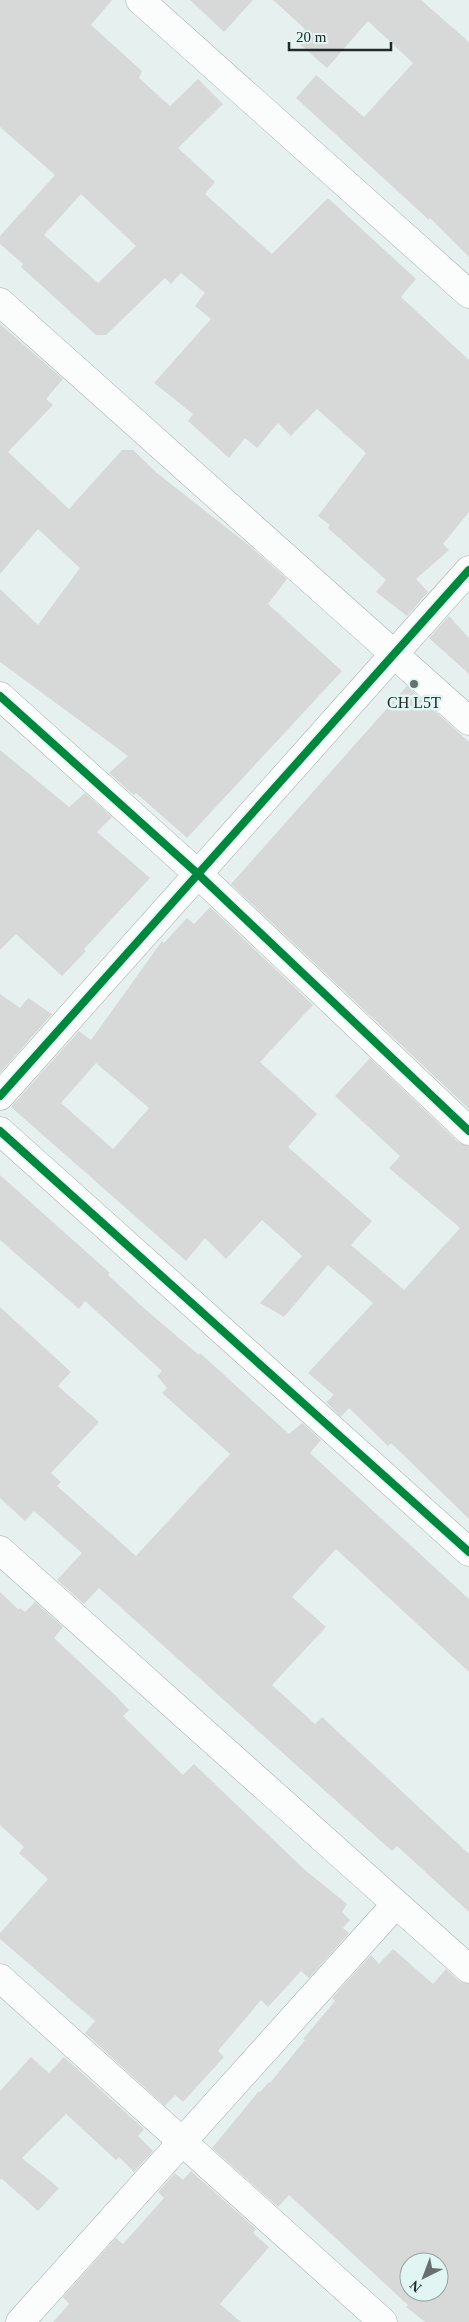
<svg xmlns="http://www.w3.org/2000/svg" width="469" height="2322" viewBox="0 0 469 2322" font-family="Georgia,serif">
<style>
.building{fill:#d7d9d8;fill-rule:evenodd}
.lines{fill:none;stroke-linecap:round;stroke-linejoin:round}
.street-casing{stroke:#a5adac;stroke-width:29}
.street{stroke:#fbfdfd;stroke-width:28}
.cycleway-casing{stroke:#e1f6f2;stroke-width:11}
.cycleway{stroke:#00873e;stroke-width:8}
.poi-dot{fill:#67706e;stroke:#e1f6f2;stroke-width:2}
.labels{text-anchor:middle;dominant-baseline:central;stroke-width:5;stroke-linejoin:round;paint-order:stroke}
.poi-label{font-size:16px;fill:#222a29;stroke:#e1f6f2}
</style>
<rect width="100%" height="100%" fill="#e6f1ef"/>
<path class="building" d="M0 0H112L91 25 142 71 139 78 170 106 198 79 223 104 178 148 215 182 205 194 272 254 328 198 416 279 401 297 469 360V512L443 544 449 550 416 579 428 592 407 616 376 592 386 580 328 528 330 525 318 516 366 453 317 409 291 436 278 423 257 448 245 438 229 458 188 421 193 414 154 383 211 319 195 306 205 293 181 273 171 284 165 278 106 335H96L21 267 23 264 0 244V236L55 175 0 127ZM81 194 136 246 98 283 44 235Z
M190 0H253L224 32Z
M273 0H421L469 42V257L430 218 429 220 296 98 316 75 364 117 413 63 368 21 327 68 295 40 305 29Z
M0 324 63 379 46 399 53 405 8 452 69 509 122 450H133L157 473 251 547 287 579 268 604 342 671 187 838 136 793 134 795 109 773 128 756 0 662V589L38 625 80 568 38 529 0 574Z
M449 616 469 638V674L429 638Z
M407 686 469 742V1109L231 884Z
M0 750 69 807 85 793 112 817 97 832 150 878 84 949 86 951 62 976 16 934 0 950Z
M210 907 313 1005 260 1062 317 1114 288 1147 372 1221 351 1245 404 1290 460 1228 389 1168 400 1156 335 1096 370 1058 458 1142 469 1146V1519L391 1443 388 1446 349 1408 341 1417 326 1402 334 1395 308 1373 373 1303 328 1265 284 1317 260 1303 302 1256 262 1220 226 1259 205 1238 186 1261 11 1107 79 1031 91 1040 162 941 164 943 187 918 194 924ZM96 1063 149 1108 113 1149 61 1103Z
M0 994 20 1008 28 998 52 1014 0 1073Z
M0 1175 110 1273 108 1275 146 1310 199 1355 200 1353 289 1434 302 1423 321 1440 310 1453 469 1599V1672L336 1549 292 1597 326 1627 272 1685 315 1724 322 1717 469 1854V1912L397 1846 392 1851 99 1588 84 1604 57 1580 82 1553 34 1511 25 1521 0 1498V1307L71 1372 58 1386 99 1422 51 1473 61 1482 57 1486 136 1556 230 1454 162 1393 167 1388 157 1376 162 1371 85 1301 79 1309 0 1240Z
M0 1592 19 1610 20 1608 25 1612 35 1602 63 1627 54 1638 116 1696 129 1710 123 1716 183 1775 194 1764 305 1870 347 1904 342 1912 350 1920 343 1928 349 1933 309 1978 301 1971 268 2007 261 2000 218 2051 224 2057 183 2102 175 2095 165 2106 85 2033 95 2021 0 1939V1933L48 1879 19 1853 24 1847 0 1825Z
M393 1949 433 1984 446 1969 459 1981 469 1984V2322H425L406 2307 408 2305 289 2195 278 2207 212 2148 259 2091 260 2092 269 2082 270 2083 305 2040 303 2039 335 2001 332 1998 371 1955 379 1964ZM409 2262H439V2292H409Z
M31 2057 49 2073 64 2057 144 2129 138 2136 153 2151 134 2172 119 2157 116 2160 66 2114 22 2158 59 2188 38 2211 2 2179 0 2180V2091Z
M191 2171 256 2229 253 2233 269 2247 220 2304 241 2322H53L69 2304 63 2297 116 2238 123 2244 164 2198 158 2192 175 2173 183 2180Z"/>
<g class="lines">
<defs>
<path id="street" d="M140 0 469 294
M0 302 469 721
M0 696 198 874 469 1131
M0 1096 469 570
M0 1131 469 1552
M0 1550 469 1969
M0 1978 383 2322
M20 2322 396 1904"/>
</defs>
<use href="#street" class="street-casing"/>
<use href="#street" class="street"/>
<defs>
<path id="cycleway" d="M0 696 198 874 469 1131
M0 1096 469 570
M0 1131 469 1552"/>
</defs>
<use href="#cycleway" class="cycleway-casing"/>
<use href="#cycleway" class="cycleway"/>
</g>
<circle class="poi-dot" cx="414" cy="684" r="5"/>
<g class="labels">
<g class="poi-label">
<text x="414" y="702">CH L5T</text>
</g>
</g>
<g transform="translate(424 2277) rotate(222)"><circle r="24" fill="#e1f6f2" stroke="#95a4a2"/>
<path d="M0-4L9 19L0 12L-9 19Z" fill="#67706e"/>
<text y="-8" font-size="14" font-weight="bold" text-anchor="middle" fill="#222a29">N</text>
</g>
<path d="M289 42v8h102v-8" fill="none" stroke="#222a29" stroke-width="2.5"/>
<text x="296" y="42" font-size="15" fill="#222a29" stroke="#e1f6f2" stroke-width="4" paint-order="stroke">20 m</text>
</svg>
